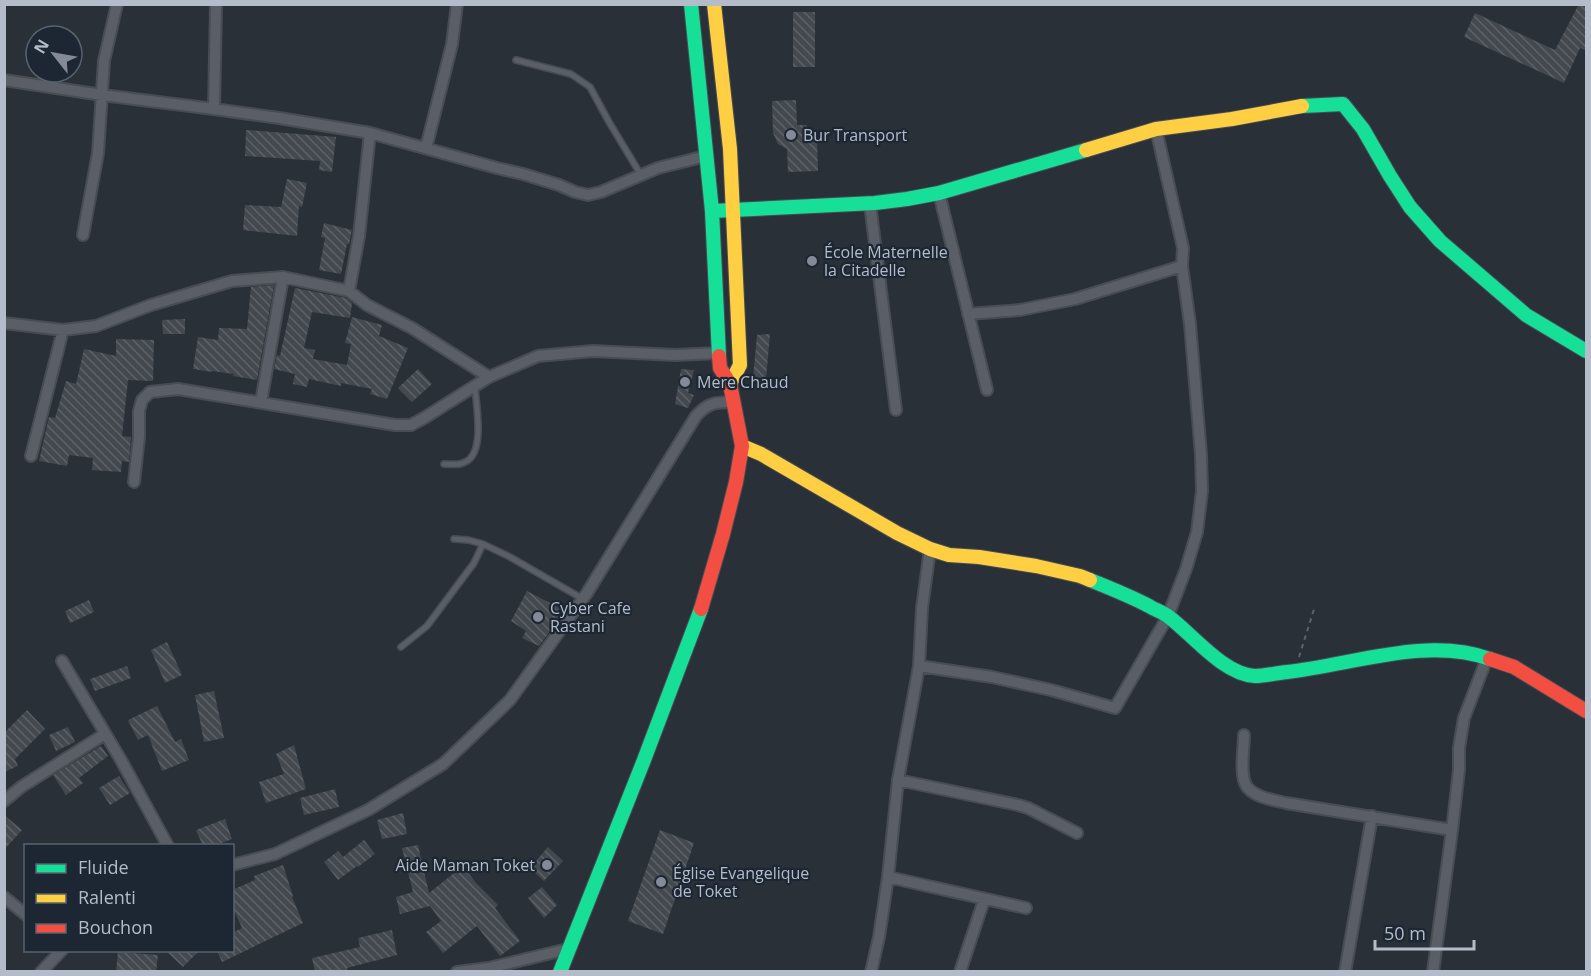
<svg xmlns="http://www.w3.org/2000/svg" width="1591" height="976" viewBox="0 0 1591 976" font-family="'Open Sans',sans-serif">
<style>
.building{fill:url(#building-back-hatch)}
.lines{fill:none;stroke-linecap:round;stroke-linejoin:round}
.lane-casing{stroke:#484c53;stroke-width:8}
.street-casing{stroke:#484c53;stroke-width:14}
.fast-casing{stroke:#484c53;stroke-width:16}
.slow-casing{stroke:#484c53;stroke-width:16}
.jam-casing{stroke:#484c53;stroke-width:16}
.path{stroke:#5d636a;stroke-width:2;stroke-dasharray:4.5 4.5;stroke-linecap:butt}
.lane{stroke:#5a5e66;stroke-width:5}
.street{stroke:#5a5e66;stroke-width:10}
.fast{stroke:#16e098;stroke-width:14}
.slow{stroke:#ffcf43;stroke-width:14}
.jam{stroke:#f24e42;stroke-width:14}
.poi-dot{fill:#848b96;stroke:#1d2633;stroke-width:2}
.labels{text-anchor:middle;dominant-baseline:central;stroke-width:4.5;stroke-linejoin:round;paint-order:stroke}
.poi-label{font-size:16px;fill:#b4bcc9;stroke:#1d2633;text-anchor:start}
</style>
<defs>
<pattern id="building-back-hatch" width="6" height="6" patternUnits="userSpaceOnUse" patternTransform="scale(1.5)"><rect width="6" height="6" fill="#444950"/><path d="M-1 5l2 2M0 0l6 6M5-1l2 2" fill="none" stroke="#5d6168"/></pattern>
</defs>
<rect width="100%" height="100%" fill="#2a3038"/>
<path class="building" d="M1579 4H1587V51L1580 48 1564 83 1464 37 1475 13 1555 50Z
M793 12H815V67H793Z
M796 100 797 125H807V138H817L818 171 788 172 787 149 778 144 773 133 772 101Z
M246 130 336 137 332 172 319 170 320 161 245 156Z
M287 179 307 183 302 207 299 206 297 236 243 230 245 205 281 207Z
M324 223 352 230 349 244H347L341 274 319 270 325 238 321 237Z
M274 285 257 380 233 376 234 374 212 371V372L193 369 198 337 218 340 219 328 247 329 251 287Z
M295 288 346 298 352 303 350 318 312 312 304 348 315 350 313 359 347 365 351 344 345 343 352 317 382 325 379 336 408 348 387 399 370 394 372 389 341 383V386L309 379 307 387 293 384 295 374 274 369 277 355 280 356Z
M185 319V334H163L162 320Z
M770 334 765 390 752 389 757 335Z
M116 339 154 340 153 381 128 380 122 436 131 437 129 462 122 461 121 472 92 470 93 458 69 455 67 466 39 461 49 417 55 418 66 381 76 384 84 349 116 356Z
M418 369 432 384 412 402 398 388Z
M681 369 694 370 688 393 694 395 688 408 675 404Z
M527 591 565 611 539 646 522 638 526 631 511 621Z
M89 600 94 612 70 623 65 611Z
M167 642 182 675 165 683 151 650Z
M127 666 131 678 95 691 90 679Z
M214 691 224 738 204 742 195 695Z
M157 706 175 742 181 739 189 760 162 771 148 735 138 740 128 720Z
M27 710 45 729 15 759 18 766 4 772V733Z
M68 727 75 742 56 751 49 735Z
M294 745 306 789 266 803 259 782 284 774 276 754Z
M101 746 108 756 79 778 83 783 66 795 53 775Z
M119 776 130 793 110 805 99 788Z
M335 789 339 807 304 815 300 798Z
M403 813 407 834 382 839 377 820Z
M4 815 22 830 4 850Z
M225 819 232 839 214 846H203L196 830Z
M660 830 694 843 663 934 628 921Z
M364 840 375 854 358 867 357 866 338 880 324 862 338 851 343 857Z
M418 845 429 893 463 866 476 883 498 905 495 908 520 941 500 956 477 926 443 953 426 932 441 921 430 906 400 914 396 897 413 892 402 848Z
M548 847 563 861 544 881 530 868Z
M283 865 293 896 292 897 303 923 222 962 217 951H232V933L242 928 232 906V890L255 880 254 876Z
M542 887 557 905 544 918 528 898Z
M392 930 397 955 347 968 348 972H315L312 958 360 947 358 938Z
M166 951H199L183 967Z
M118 952 158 955 156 972 116 971Z"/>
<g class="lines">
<defs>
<path id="lane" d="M516 60 571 74 590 87 609 122 641 175
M444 464C452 464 460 466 467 461 485 450 476 405 475 387
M454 539 468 540 483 544 510 557 583 599
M401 647 427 626 474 563 483 544"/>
<path id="street" d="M4 80 102 95 214 109 279 118 370 133 497 168 523 174 559 185 575 192 588 195 601 192 658 168 706 156
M214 109 216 4
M426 148 452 44 457 4
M939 193 987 390
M870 204 896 410
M83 235 98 153 104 61 117 4
M349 291 359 236 370 133
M968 314 1020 310 1075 299 1182 266
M4 323 63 330 96 326 151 305 232 281 283 277 349 291 367 305 412 328 489 377
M261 402 283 277
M31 456 63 330
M134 482 139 437V411L142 400 150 392 178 389 395 425H411L424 418 489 377 538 356 593 351 675 355 719 353
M62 661 121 760 168 846
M919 666 992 677 1051 690 1115 708 1168 616 1186 569 1197 532 1202 491 1201 455 1190 324 1182 266 1183 248 1156 129
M1244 735C1244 748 1239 776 1247 787 1256 798 1274 800 1286 803L1452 830
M898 780 1018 805 1028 808 1077 833
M4 801 21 787 105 734
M232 865 275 854 368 810 443 764 510 700 587 593 696 416C708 403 715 402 732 402
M888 877 1026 908
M4 897 26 915
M41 972 62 950
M457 972 489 968 568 949
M871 972 879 937 888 877 898 780 919 666 922 608 930 549
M960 972 984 900
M1345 972 1372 816
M1433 972 1452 830 1459 770V748L1464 718 1487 658"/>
<path id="fast" d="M691 4 712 211 719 356
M1302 106 1343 104 1363 129 1390 176 1410 207 1440 241 1526 315 1586 351
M712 211 875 203 907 199 939 193 1086 150
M1090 580C1110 588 1130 596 1149 606 1155 610 1163 612 1169 617 1192 634 1224 675 1255 676 1265 676 1276 673 1287 672 1352 665 1426 636 1490 659
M560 972 644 760 701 609"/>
<path id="slow" d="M714 4 730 149 740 365 730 384
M1086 150 1156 129 1232 119 1302 106
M742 446 761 454 897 533 930 549 949 555 979 557 1036 566 1080 576 1090 580"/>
<path id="jam" d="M701 609 723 534 736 482 742 446 730 384 720 368 719 356
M1490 659 1514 667 1586 711"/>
</defs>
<use href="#lane" class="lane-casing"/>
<use href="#street" class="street-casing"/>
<use href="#fast" class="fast-casing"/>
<use href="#slow" class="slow-casing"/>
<use href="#jam" class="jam-casing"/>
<path class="path" d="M1299 657 1315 606"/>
<use href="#lane" class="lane"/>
<use href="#street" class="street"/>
<use href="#fast" class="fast"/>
<use href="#slow" class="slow"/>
<use href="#jam" class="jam"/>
</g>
<g class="poi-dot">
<circle cx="791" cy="135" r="6"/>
<circle cx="812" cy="261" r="6"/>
<circle cx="685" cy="382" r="6"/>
<circle cx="538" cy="617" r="6"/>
<circle cx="547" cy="865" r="6"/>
<circle cx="661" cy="882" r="6"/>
</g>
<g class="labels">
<g class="poi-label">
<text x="803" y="135">Bur Transport</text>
<text x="824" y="252">École Maternelle<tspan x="824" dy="18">la Citadelle</tspan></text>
<text x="697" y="382">Mere Chaud</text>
<text x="550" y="608">Cyber Cafe<tspan x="550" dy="18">Rastani</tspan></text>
<text x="535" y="865" text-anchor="end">Aide Maman Toket</text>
<text x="673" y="873">Église Evangelique<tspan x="673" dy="18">de Toket</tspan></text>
</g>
</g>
<rect width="1591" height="976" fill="none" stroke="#b4bcc9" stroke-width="12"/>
<rect x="24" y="844" width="210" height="108" fill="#1d2633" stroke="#59626f" stroke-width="1.5"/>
<rect x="36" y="864" width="30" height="9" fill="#16e098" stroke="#59626f" stroke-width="1.5"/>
<text x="78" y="874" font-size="18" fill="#b4bcc9">Fluide</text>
<rect x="36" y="894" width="30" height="9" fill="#ffcf43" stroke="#59626f" stroke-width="1.5"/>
<text x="78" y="904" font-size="18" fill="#b4bcc9">Ralenti</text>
<rect x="36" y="924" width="30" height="9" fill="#f24e42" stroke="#59626f" stroke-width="1.5"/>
<text x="78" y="934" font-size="18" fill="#b4bcc9">Bouchon</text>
<g transform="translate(54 54) rotate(301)"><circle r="28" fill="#1d2633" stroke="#59626f" stroke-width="1.5"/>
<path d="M0-4.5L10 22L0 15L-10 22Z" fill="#848b96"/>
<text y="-9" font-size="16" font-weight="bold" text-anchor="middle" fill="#b4bcc9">N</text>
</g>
<path d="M1375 940v9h99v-9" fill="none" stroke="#b4bcc9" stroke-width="3"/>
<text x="1384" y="940" font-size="18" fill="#b4bcc9" stroke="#1d2633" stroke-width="4.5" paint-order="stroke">50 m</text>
</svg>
